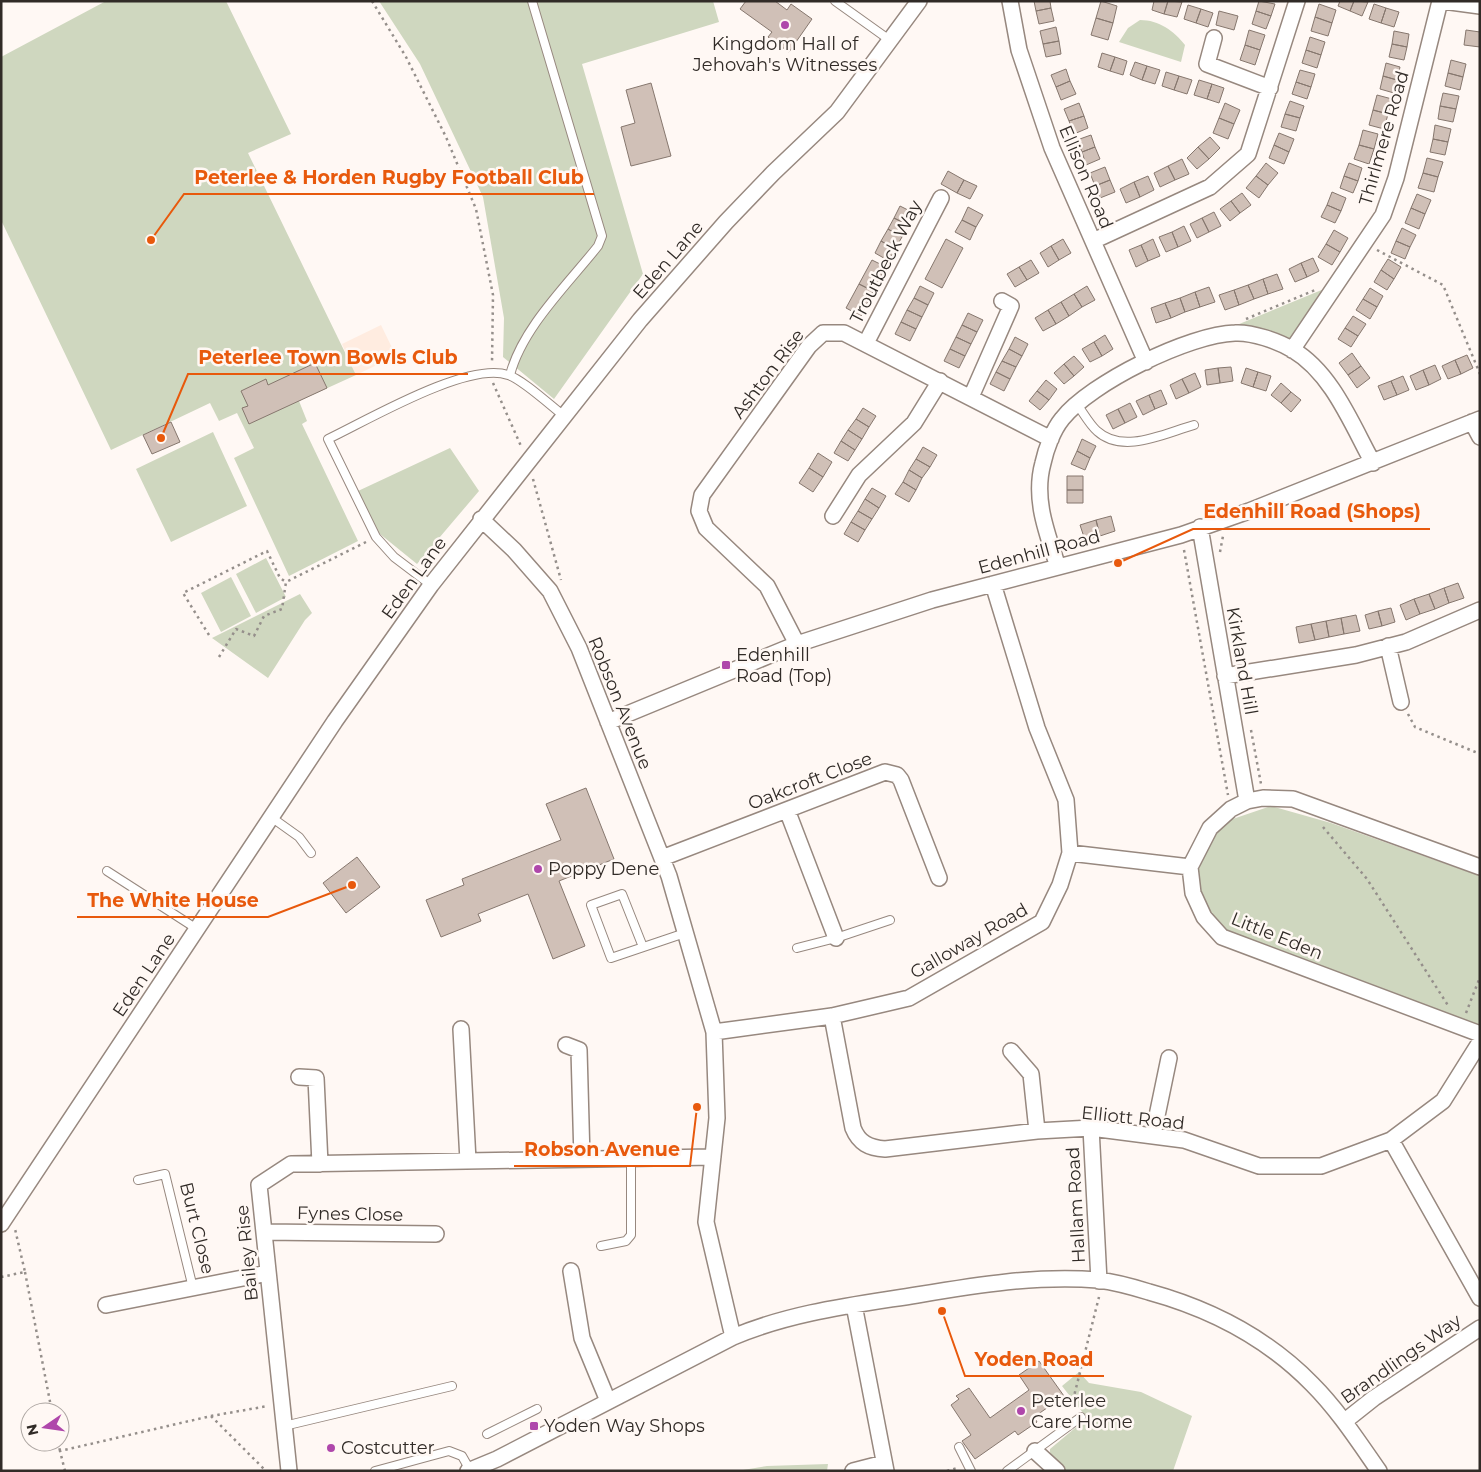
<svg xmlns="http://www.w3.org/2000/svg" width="1481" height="1472" viewBox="0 0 1481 1472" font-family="Montserrat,sans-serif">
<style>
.built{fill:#ffece0}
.green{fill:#cfd7bf}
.building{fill:#d0c0b7;stroke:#86776e}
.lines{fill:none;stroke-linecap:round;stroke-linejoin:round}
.lane-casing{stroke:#97887f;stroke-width:10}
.street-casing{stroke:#97887f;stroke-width:18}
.path{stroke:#958f8b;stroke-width:2.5;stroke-dasharray:2.5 4;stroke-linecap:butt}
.lane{stroke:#fff;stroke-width:8}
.street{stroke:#fff;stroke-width:15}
.poi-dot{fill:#af47ab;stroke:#fff8f4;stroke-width:2}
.labels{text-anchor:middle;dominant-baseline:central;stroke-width:5;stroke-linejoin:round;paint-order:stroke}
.poi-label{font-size:18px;fill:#312b27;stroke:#fff8f4;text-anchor:start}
.street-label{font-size:18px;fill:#312b27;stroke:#fff8f4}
.leader{fill:none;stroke:#e8590c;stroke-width:2}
.callout-dot{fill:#e8590c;stroke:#fff8f4;stroke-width:2}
.callout-label{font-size:19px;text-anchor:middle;font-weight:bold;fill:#e8590c;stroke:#fff8f4;stroke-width:5;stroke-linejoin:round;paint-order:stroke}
</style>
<rect width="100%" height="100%" fill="#fff8f4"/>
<path class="built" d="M381 325 396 356 356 375 342 344Z"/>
<path class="green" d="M106 1H226L291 134 248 153 356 375 299 401 307 421 302 424 358 541 289 576 234 458 254 448 237 413 219 421 210 403 111 450 1 220V57Z
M379 1H713L719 22 582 64 643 274 554 399 503 357 504 318 483 197 420 64Z
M1140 20C1159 20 1174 31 1185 45L1181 62 1119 42 1128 28Z
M1324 289 1294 341 1232 327Z
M213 432 247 506 171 542 136 469Z
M450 448 479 491 417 564 380 534 358 491Z
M266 558 286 597 256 613 236 574Z
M231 577 251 616 221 632 201 593Z
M300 594 312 613 305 620 268 678 212 638Z
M1271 806 1331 823 1480 876V1029L1223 930 1208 912 1198 892 1199 857 1224 822Z
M1079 1372 1089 1383 1141 1392 1192 1416 1173 1471H1065C1058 1464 1049 1459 1050 1449L1087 1418 1062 1386Z
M828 1464 827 1471H737L767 1466Z"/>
<path class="building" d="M746 1H775L787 10 791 4 812 19 789 52 768 37 772 32 740 9Z
M1034 1H1050L1051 8 1036 11Z
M1101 1 1117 6 1113 23 1096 18Z
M1154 1H1168L1164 14 1152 10Z
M1168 1 1182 2 1177 17 1164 14Z
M1259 1 1275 4 1271 16 1256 11Z
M1340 1H1354L1350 11 1338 6Z
M1354 1 1368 2 1362 16 1350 11Z
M1319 4 1336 10 1332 23 1315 17Z
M1374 4 1386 8 1381 23 1369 19Z
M1188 5 1201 9 1196 23 1184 19Z
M1051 8 1054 21 1039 24 1036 11Z
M1386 8 1399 12 1394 27 1381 23Z
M1201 9 1213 13 1208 27 1196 23Z
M1219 11 1238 16 1234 30 1216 25Z
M1256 11 1271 16 1266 29 1252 24Z
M1315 17 1332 23 1328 36 1311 31Z
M1096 18 1113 23 1108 40 1091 35Z
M1056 27 1059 41 1043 44 1040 31Z
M1249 30 1265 35 1260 50 1245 45Z
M1466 30 1480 32V47L1464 45Z
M1394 31 1409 34 1407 47 1392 44Z
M1310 37 1325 42 1321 55 1306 50Z
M1059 41 1061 54 1046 57 1043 44Z
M1392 44 1407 47 1404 60 1389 57Z
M1245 45 1260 50 1255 65 1240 60Z
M1306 50 1321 55 1317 68 1302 63Z
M1102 53 1115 57 1110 71 1098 67Z
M1115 57 1127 61 1123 75 1110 71Z
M1451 60 1466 64 1463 77 1448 73Z
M1135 62 1147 66 1142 80 1130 75Z
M1386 63 1400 67 1397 80 1383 76Z
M1147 66 1160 70 1155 84 1142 80Z
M1066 69 1070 81 1056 87 1051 75Z
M1300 70 1315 74 1311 87 1296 82Z
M1166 72 1179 76 1174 90 1162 86Z
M1448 73 1463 77 1460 90 1445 86Z
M1179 76 1192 80 1187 94 1174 90Z
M1383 76 1397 80 1394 93 1380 89Z
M1199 80 1212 84 1207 99 1194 95Z
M1070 81 1076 94 1061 100 1056 87Z
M1296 82 1311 87 1307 99 1292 94Z
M651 83 671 156 631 166 621 127 635 123 626 90Z
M1212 84 1224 88 1219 103 1207 99Z
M1443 93 1459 96 1456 109 1440 106Z
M1377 95 1392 99 1388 114 1373 110Z
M1290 101 1304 106 1300 118 1285 114Z
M1079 103 1084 116 1069 121 1064 109Z
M1225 103 1240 110 1234 124 1219 118Z
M1440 106 1456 109 1453 122 1438 119Z
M1373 110 1388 114 1384 129 1369 125Z
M1285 114 1300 118 1296 131 1281 127Z
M1084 116 1088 128 1074 134 1069 121Z
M1219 118 1234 124 1228 139 1213 133Z
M1435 125 1451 129 1448 142 1433 139Z
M1363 130 1378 134 1374 149 1359 145Z
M1279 133 1294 139 1289 152 1274 145Z
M1091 135 1095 147 1082 152 1077 140Z
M1210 137 1220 148 1209 159 1198 147Z
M1433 139 1448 142 1445 155 1430 152Z
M1274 145 1289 152 1284 164 1269 158Z
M1359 145 1374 149 1369 164 1354 159Z
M1095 147 1100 159 1086 165 1082 152Z
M1198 147 1209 159 1197 169 1187 158Z
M1427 158 1443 162 1438 177 1423 173Z
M1182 159 1189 174 1175 180 1168 166Z
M1266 163 1278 173 1268 185 1256 176Z
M1349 163 1362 168 1358 181 1344 176Z
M1168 166 1175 180 1160 187 1154 173Z
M1105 167 1110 180 1095 186 1090 173Z
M948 171 964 180 957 193 941 184Z
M1423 173 1438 177 1434 192 1418 188Z
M1148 176 1154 190 1140 197 1134 182Z
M1256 176 1268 185 1259 198 1246 188Z
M1344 176 1358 181 1353 193 1340 188Z
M964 180 977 186 970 199 957 193Z
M1110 180 1115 192 1100 198 1095 186Z
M1134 182 1140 197 1126 203 1120 189Z
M1332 192 1346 198 1341 211 1327 205Z
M1242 193 1251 205 1240 213 1231 201Z
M1417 194 1431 200 1425 214 1411 208Z
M1231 201 1240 213 1230 221 1220 209Z
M1327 205 1341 211 1335 223 1321 217Z
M900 206 914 213 908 225 894 218Z
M968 207 983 215 976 227 962 220Z
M1411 208 1425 214 1419 229 1405 223Z
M1214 212 1221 226 1209 232 1202 218Z
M894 218 908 225 902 237 888 229Z
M1202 218 1209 232 1197 238 1190 224Z
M962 220 976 227 970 240 955 232Z
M1184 226 1191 241 1178 247 1172 232Z
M1402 228 1416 235 1410 247 1396 241Z
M888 229 902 237 895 249 881 241Z
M1334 230 1348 238 1340 252 1326 244Z
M1172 232 1178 247 1166 252 1159 237Z
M946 239 963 248 942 288 925 279Z
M1063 239 1071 253 1059 260 1051 246Z
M1153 239 1160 256 1148 261 1141 245Z
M881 241 895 249 889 261 875 253Z
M1396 241 1410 247 1405 259 1391 253Z
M1326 244 1340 252 1332 265 1318 257Z
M1141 245 1148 261 1136 267 1129 250Z
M1051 246 1059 260 1048 267 1040 253Z
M1313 258 1319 271 1307 277 1301 263Z
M1388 259 1401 267 1394 279 1381 270Z
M872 260 886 267 873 291 859 284Z
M1031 260 1039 273 1027 280 1019 267Z
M1301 263 1307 277 1295 282 1289 269Z
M1019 267 1027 280 1015 287 1007 274Z
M1381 270 1394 279 1387 290 1374 282Z
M1277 274 1283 289 1268 294 1263 279Z
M1263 279 1268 294 1254 299 1248 285Z
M859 284 873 291 861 316 846 308Z
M1248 285 1254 299 1239 305 1234 290Z
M920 286 934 293 928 305 914 298Z
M1087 286 1095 300 1082 307 1074 294Z
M1209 287 1215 302 1200 307 1195 292Z
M1370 288 1383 296 1377 307 1363 299Z
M1234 290 1239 305 1225 310 1219 295Z
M1195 292 1200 307 1185 312 1180 298Z
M1074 294 1082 307 1069 316 1061 302Z
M914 298 928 305 922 317 907 310Z
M1180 298 1185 312 1171 318 1165 303Z
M1363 299 1377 307 1370 319 1356 310Z
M1061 302 1069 316 1056 324 1048 310Z
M1165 303 1171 318 1156 323 1151 308Z
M907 310 922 317 916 329 901 322Z
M1048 310 1056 324 1043 331 1035 318Z
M968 313 983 320 977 332 962 325Z
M1353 316 1366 324 1358 336 1345 328Z
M901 322 916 329 910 341 895 334Z
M962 325 977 332 971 344 956 337Z
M1345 328 1358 336 1351 347 1338 339Z
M1105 335 1113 349 1102 356 1094 342Z
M956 337 971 344 965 356 950 349Z
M1015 337 1028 344 1022 356 1009 349Z
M1094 342 1102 356 1090 362 1082 349Z
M950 349 965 356 959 368 944 361Z
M1009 349 1022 356 1016 367 1002 361Z
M1352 353 1361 366 1348 375 1339 363Z
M1467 355 1473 368 1461 374 1455 360Z
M1074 356 1084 367 1074 376 1064 364Z
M1455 360 1461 374 1448 379 1442 366Z
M1002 361 1016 367 1010 379 996 372Z
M315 363 327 388 249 424 242 408 248 406 241 391 266 379 268 385Z
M1064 364 1074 376 1064 384 1054 373Z
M1435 365 1441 379 1429 385 1423 370Z
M1361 366 1370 378 1357 388 1348 375Z
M1231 367 1233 381 1220 383 1218 368Z
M1218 368 1220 383 1207 385 1205 370Z
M1246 368 1258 372 1253 387 1241 383Z
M1423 370 1429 385 1416 390 1410 376Z
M996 372 1010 379 1004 391 990 384Z
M1258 372 1271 376 1266 391 1253 387Z
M1195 373 1201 387 1189 393 1182 379Z
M1403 376 1409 390 1397 395 1391 381Z
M1182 379 1189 393 1176 399 1170 385Z
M1046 380 1057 389 1049 400 1037 391Z
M1391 381 1397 395 1384 400 1378 386Z
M1281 383 1291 392 1281 403 1271 395Z
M1161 390 1167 404 1155 409 1149 395Z
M1037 391 1049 400 1040 410 1029 401Z
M1291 392 1301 400 1291 412 1281 403Z
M1149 395 1155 409 1143 415 1136 401Z
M1130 403 1137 417 1125 423 1118 409Z
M863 408 876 416 869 427 856 419Z
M1118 409 1125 423 1113 429 1106 415Z
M856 419 869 427 862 439 848 430Z
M171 422 180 442 152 454 143 435Z
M848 430 862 439 855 450 841 441Z
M1082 439 1096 446 1090 458 1077 451Z
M841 441 855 450 848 461 834 453Z
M923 447 937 455 930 467 916 459Z
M1077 451 1090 458 1085 470 1071 464Z
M818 453 832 462 823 477 809 468Z
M916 459 930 467 922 478 909 470Z
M809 468 823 477 813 492 799 483Z
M909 470 922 478 916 490 903 482Z
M1067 476H1083V490H1067Z
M903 482 916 490 909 502 895 494Z
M872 488 886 496 879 508 865 499Z
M1067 490H1083V503H1067Z
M865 499 879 508 872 519 858 511Z
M858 511 872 519 865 530 851 522Z
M1111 516 1115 531 1100 536 1096 520Z
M1096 520 1100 536 1085 540 1080 525Z
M851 522 865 530 858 542 844 534Z
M1458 583 1464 598 1449 603 1444 588Z
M1444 588 1449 603 1435 609 1429 594Z
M1429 594 1435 609 1420 614 1414 599Z
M1414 599 1420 614 1406 620 1400 605Z
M1391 608 1395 622 1382 626 1378 611Z
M1378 611 1382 626 1369 629 1365 615Z
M1356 615 1360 631 1344 634 1341 618Z
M1341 618 1344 634 1329 637 1326 621Z
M1326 621 1329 637 1315 640 1311 624Z
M1311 624 1315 640 1299 643 1296 627Z
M586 788 614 859 559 881 585 946 553 959 528 894 478 914 481 921 441 937 426 900 464 885 462 879 561 840 546 804Z
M357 857 380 887 346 913 323 883Z
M1039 1361 1064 1396 1034 1417 1037 1422 1018 1435 1015 1431 975 1459 962 1441 971 1435 951 1405 959 1399 956 1396 969 1388 990 1418 1029 1390 1019 1375Z"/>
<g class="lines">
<defs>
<path id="lane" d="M835 1 891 41
M510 375C522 328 568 284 598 246L602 236 532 1
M1076 403C1083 412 1089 424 1097 431 1123 455 1165 433 1194 425
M431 585 394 557 376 537 328 439C368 420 468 361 508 375 522 379 551 406 564 416
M271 817 299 837 311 853
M107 871 197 929
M643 947 622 894 591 905 611 958 685 933
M797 948 836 938 890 920
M138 1180 165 1174 193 1288
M601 1246 626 1241 631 1235V1159
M284 1426 452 1386
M487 1434 537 1409
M959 1447 971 1471
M375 1471 449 1451 462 1456 470 1470
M1007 1471 1081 1417"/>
<path id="street" d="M1010 1 1019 50 1052 148 1146 362
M1443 1 1480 6
M1214 38 1207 64 1270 88
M1093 241 1210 187 1248 154 1297 1
M866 343 941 198
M1292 350 1383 215 1396 178 1440 1
M971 397 1011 306 1002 301
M1472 422 1480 437
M833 516 859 475 914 423 940 381
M481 519 514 550 550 591 579 648 669 876 714 1032 717 1118 706 1222 733 1337
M1200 527 1247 801
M1058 567C1047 533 1033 499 1043 463 1046 449 1053 430 1062 419 1090 383 1190 334 1235 333 1252 332 1278 341 1293 350 1332 373 1352 425 1373 463
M797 644 767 586 706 528 699 511 702 495 809 346 823 333H844L1051 439
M1388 646 1401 702
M1225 676 1356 655 1406 642 1480 610
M608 722 797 644 932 600 1181 535 1249 511 1480 419
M787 810 836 938
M1070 853 1190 867
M662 858 885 772 897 775 901 780 939 878
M1480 867 1293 799 1263 798 1247 801 1231 809 1210 828 1190 867 1193 893 1204 917 1222 937 1480 1034
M832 1016 853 1128C859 1143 869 1148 885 1149L1037 1131 1091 1128 1184 1140 1259 1166H1321L1391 1140 1443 1101 1480 1042
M461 1029 468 1161
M714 1032 832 1016 909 998 1042 922 1060 885 1070 853 1066 800 1037 728 993 584
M566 1045 579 1050 582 1159
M1011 1051 1031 1074 1037 1131
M299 1077 316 1078 320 1164
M1091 1128 1099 1281
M1153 1135 1169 1058
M1391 1140 1480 1298
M1 1224 335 721 431 585 640 320 726 222 773 173 837 112 919 1
M264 1232 436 1234
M571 1271 582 1338 608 1401
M106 1305 268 1273
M854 1305 886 1471
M1345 1421 1374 1398 1480 1328
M1035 1451 1057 1471
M289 1471 259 1185 291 1164 713 1157
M468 1471 497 1459 733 1337C792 1312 854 1305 917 1295 977 1285 1037 1275 1098 1280 1115 1282 1133 1287 1149 1292 1211 1309 1267 1338 1312 1384 1338 1410 1358 1441 1379 1471
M853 1471 884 1463"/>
</defs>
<use href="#lane" class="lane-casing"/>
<use href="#street" class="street-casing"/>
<path class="path" d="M372 1 406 57 446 137 476 209 493 295 492 363
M1377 250 1443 285 1480 374
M1246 319 1315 290
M493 383 521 446
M533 479 561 580
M1184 550 1228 795
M1220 552 1223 536
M209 635 183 593 267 551 280 578 286 582
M219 657 236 629 254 636 264 616 282 609 286 582 366 542
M1408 714 1415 727 1480 754
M1251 730 1261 784
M1323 827 1367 879 1449 1007
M1466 1013 1480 977
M25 1272 52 1412
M1 1277 25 1272 15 1229
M1073 1400 1099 1297
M211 1416 266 1471
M58 1442 60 1451
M65 1471 60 1451 211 1416 268 1406
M947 1471 957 1468"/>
<use href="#lane" class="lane"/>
<use href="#street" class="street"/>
</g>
<g class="poi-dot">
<circle cx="785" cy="25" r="5"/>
<rect x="721" y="660" width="10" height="10" rx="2.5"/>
<circle cx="538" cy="869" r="5"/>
<circle cx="1021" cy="1411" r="5"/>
<rect x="529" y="1421" width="10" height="10" rx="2.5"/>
<circle cx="331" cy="1448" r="5"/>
</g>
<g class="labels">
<g class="poi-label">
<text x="785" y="44" text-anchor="middle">Kingdom Hall of<tspan x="785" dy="21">Jehovah's Witnesses</tspan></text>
<text x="736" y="655">Edenhill<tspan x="736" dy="21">Road (Top)</tspan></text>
<text x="548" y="869">Poppy Dene</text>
<text x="1031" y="1401">Peterlee<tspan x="1031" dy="21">Care Home</tspan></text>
<text x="544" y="1426">Yoden Way Shops</text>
<text x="341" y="1448">Costcutter</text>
</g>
<g class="street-label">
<text transform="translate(1384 138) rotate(-74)">Thirlmere Road</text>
<text transform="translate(1086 177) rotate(67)">Ellison Road</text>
<text transform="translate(668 260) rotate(-49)">Eden Lane</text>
<text transform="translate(886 262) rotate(-63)">Troutbeck Way</text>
<text transform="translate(768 374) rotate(-53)">Ashton Rise</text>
<text transform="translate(1039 552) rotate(-15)">Edenhill Road</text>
<text transform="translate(414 578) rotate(-54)">Eden Lane</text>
<text transform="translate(1242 661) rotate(80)">Kirkland Hill</text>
<text transform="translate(620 703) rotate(68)">Robson Avenue</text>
<text transform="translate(810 781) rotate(-21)">Oakcroft Close</text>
<text transform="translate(1277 936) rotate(22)">Little Eden</text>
<text transform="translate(969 941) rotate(-30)">Galloway Road</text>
<text transform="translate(144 975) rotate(-56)">Eden Lane</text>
<text transform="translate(1133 1118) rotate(6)">Elliott Road</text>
<text transform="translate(1076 1205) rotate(-93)">Hallam Road</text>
<text transform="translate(350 1214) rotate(1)">Fynes Close</text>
<text transform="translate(197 1228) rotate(76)">Burt Close</text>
<text transform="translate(247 1253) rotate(-96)">Bailey Rise</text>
<text transform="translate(1401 1359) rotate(-35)">Brandlings Way</text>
</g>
</g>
<path class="leader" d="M151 240L184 194H594M161 438L188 374H468M1118 563L1193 529H1430M352 885L268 917H77M697 1107L690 1166H514M942 1311L965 1376H1104"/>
<g class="callout-dot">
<circle cx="151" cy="240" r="5"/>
<circle cx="161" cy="438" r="5"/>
<circle cx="1118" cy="563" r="5"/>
<circle cx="352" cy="885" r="5"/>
<circle cx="697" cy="1107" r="5"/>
<circle cx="942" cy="1311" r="5"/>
</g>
<g class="callout-label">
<text x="389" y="184">Peterlee &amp; Horden Rugby Football Club</text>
<text x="328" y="364">Peterlee Town Bowls Club</text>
<text x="1312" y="518">Edenhill Road (Shops)</text>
<text x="173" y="907">The White House</text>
<text x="602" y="1156">Robson Avenue</text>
<text x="1034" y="1366">Yoden Road</text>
</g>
<rect width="1481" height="1472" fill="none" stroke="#312b27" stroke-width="5"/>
<g transform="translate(45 1427) rotate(257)"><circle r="24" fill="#fff8f4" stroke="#ada6a2"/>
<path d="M0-4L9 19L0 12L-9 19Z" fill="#af47ab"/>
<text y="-8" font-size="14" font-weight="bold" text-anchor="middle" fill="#312b27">N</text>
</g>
</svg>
